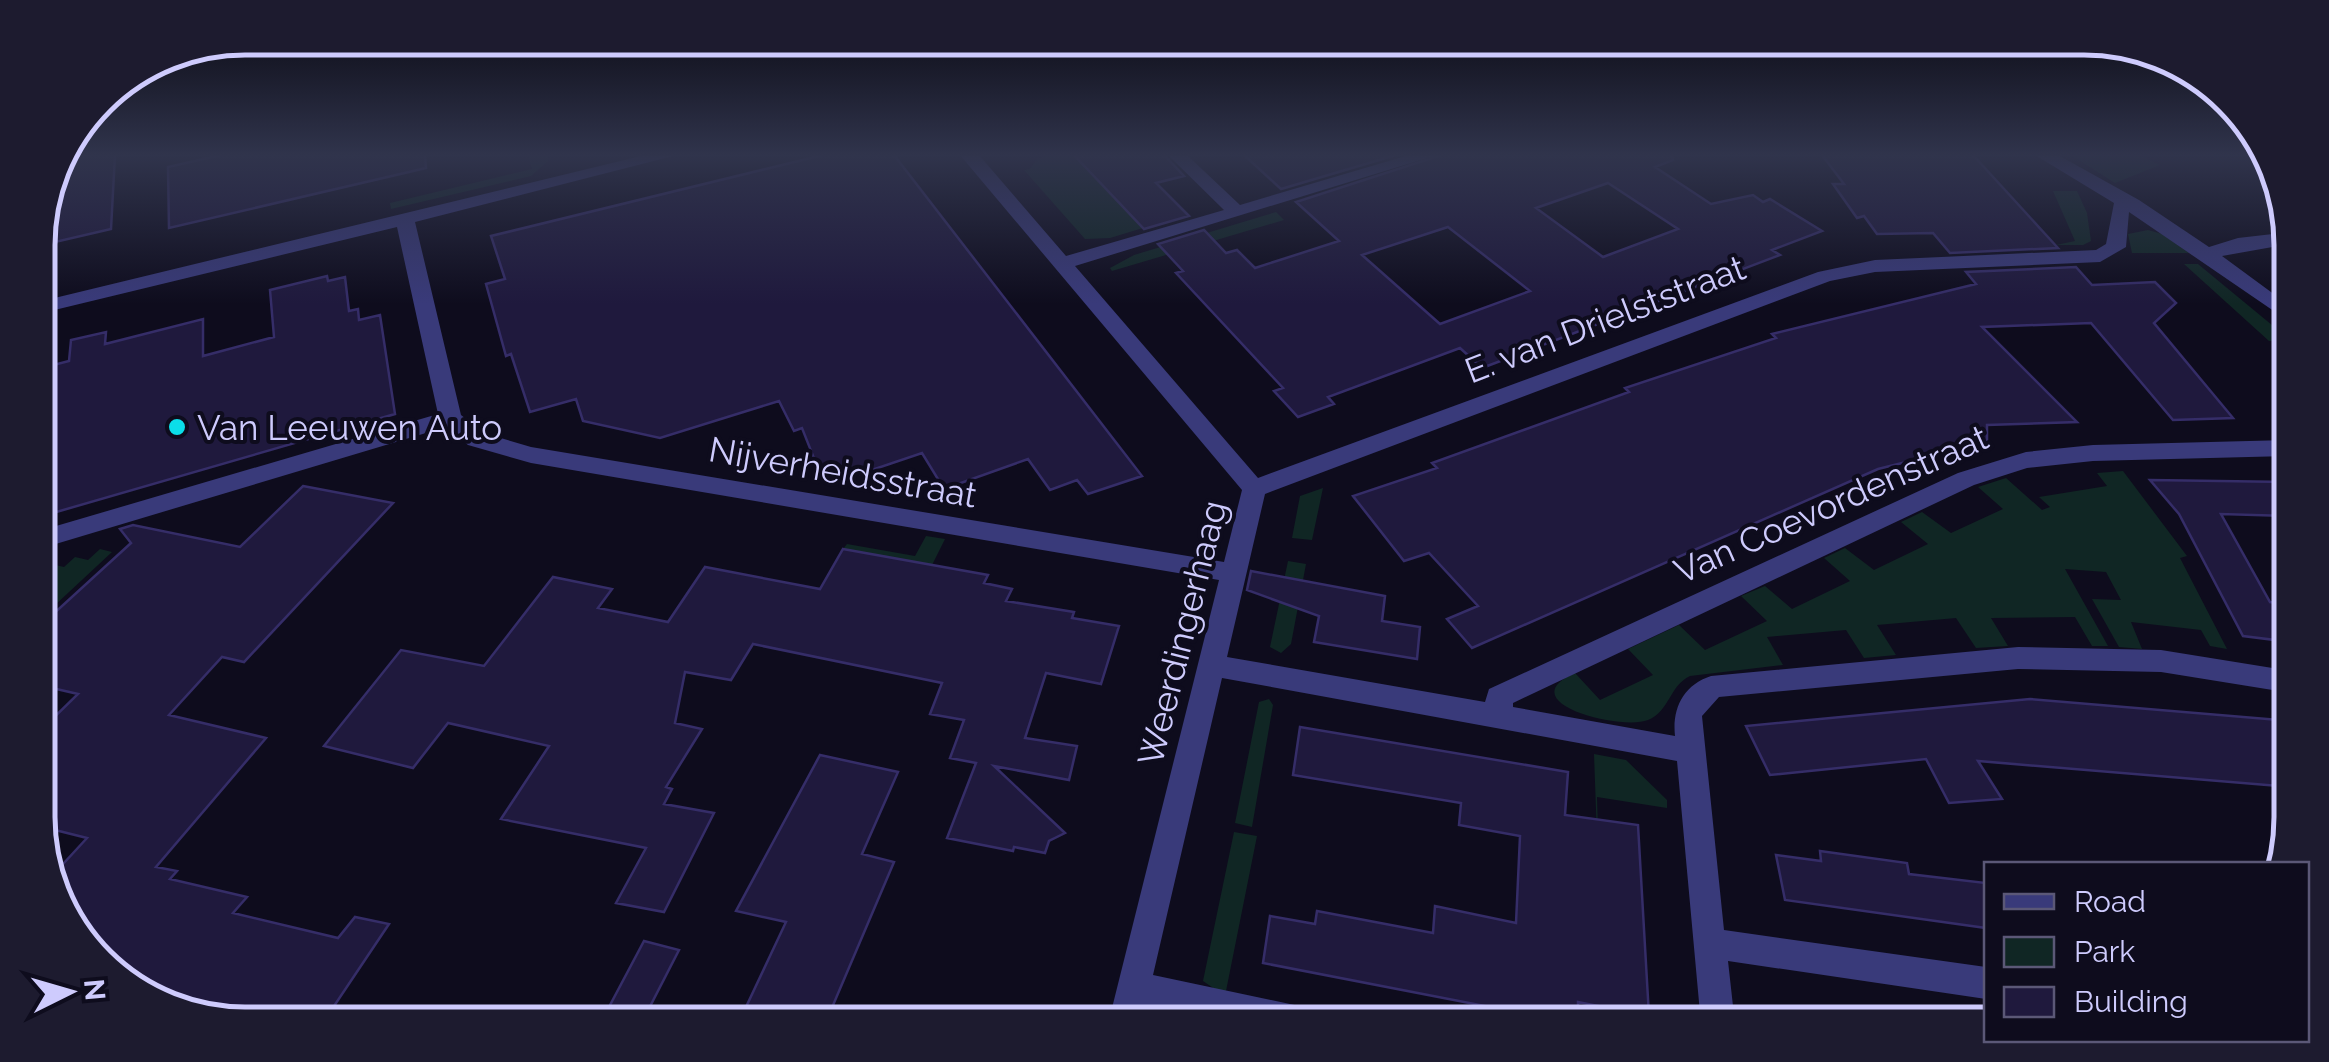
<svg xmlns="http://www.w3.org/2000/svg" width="2329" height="1062" viewBox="0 0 2329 1062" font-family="Raleway,sans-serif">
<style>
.green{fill:#102624}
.building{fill:#1f193d;stroke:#352d68;stroke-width:2.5;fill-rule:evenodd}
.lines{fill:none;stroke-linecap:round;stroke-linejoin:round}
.minor{fill:#393a7a;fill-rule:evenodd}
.poi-dot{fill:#0bdee9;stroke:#0e0c1d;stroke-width:4}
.labels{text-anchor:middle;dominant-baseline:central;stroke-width:8;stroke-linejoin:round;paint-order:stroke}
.street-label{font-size:35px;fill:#cecbfd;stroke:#0e0c1d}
.poi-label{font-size:35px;fill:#cecbfd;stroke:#0e0c1d;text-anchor:start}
.rim{fill:none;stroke:#cecbfd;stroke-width:5}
</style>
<rect width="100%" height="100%" fill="#0e0c1d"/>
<path class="green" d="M528 155H546L549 160 531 176 391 209 390 203 532 169Z
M1050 155H1074L1143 228 1110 238 1085 239 1024 170 1030 169 1037 159Z
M2071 155H2139L2160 165 2115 183Z
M2077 191 2087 213 2091 241 2083 245H2056L2075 241 2053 191Z
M1276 212 1284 220 1112 271 1110 268 1134 255Z
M2148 230 2162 234 2189 253H2132L2128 234Z
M2184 264H2198L2290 340 2269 341Z
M2123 471 2187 556 2180 558 2227 649 2210 646 2201 630 2131 622 2142 649 2119 647 2092 599 2121 600 2106 572 2065 569 2108 646H2092L2075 617 1991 618 2008 646 1976 648 1956 618 1877 625 1896 655 1864 658 1846 630 1767 637 1783 665 1690 676C1669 686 1670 711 1648 720 1620 731 1509 702 1575 673L1600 700 1653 675 1628 649 1679 625 1705 650 1767 621 1741 596 1765 586 1792 609 1850 581 1824 558 1845 548 1874 570 1928 544 1901 522 1922 512 1951 533 2003 509 1978 487 2006 478 2042 510 2050 507 2039 497 2107 486 2097 473Z
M1323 488 1312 540 1292 538 1300 496Z
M926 536 945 539 932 565 843 549 847 544 915 556Z
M100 549 112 552 39 620V574L51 564 64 567 75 557 88 560Z
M1288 561 1306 564 1291 644 1281 653 1270 647Z
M1269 699 1273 705 1252 827 1235 823 1259 702Z
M1594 754 1626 760 1667 800V808L1597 797 1603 1006Z
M1234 832 1257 836 1225 996 1203 981Z"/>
<path class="building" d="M59 155H115L111 229 38 246V231Z
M221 155H425L426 168 169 228 168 167Z
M823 155H894L1142 476 1088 494 1077 480 1050 490 1028 459 944 489 922 453 860 474 817 466 802 428 794 431 779 401 660 438 583 421 576 399 530 412 511 354 506 356 486 284 505 279 491 236Z
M1074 155H1164L1184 176 1156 183 1189 216 1144 229Z
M1244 155H1396L1281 189Z
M1441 155H1672L1673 160 1655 167 1711 204 1753 195 1763 202 1770 199 1822 231 1772 250 1780 255 1482 368 1460 348 1328 397 1334 404 1298 417 1274 391 1283 388 1176 273 1183 271 1158 244 1204 230 1226 253 1237 250 1255 268 1339 241 1296 202ZM1608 183 1678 229 1603 257 1536 208ZM1448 227 1530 291 1440 324 1362 255Z
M1822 155H1973L2058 248 1950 253 1933 233 1877 234 1864 216 1857 218 1833 184H1844Z
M2076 267 2092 285 2155 282 2176 303 2154 323 2233 418 2173 420 2091 323 1982 327 2077 422 1987 425V442L1878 469 1472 648 1447 619 1478 606 1429 553 1404 561 1353 496 1437 468 1432 463 1629 392 1625 388 1776 338 1772 334 1976 284 1966 272Z
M327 276 328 281 345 277 349 311 358 309 359 320 380 315 395 414 39 517 38 369 69 361 71 340 106 332 105 344 203 319V356L274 337 270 290Z
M2150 480 2290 482 2291 516 2221 514 2270 602 2282 604 2291 619V642L2243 636 2179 514Z
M303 486 393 503 244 662 222 657 169 715 266 738 156 867 177 871 170 879 247 897 233 913 338 938 355 917 389 924 322 1024H245L165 1008 80 943 52 876 87 838 39 826V732L78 694 39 685V627L131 543 120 529 133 525 240 547Z
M843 549 988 575 984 583 1012 589 1006 601 1074 612 1072 618 1119 626 1101 684 1046 673 1025 738 1077 746 1069 780 994 766 1065 833 1049 841 1045 853 1014 847 1013 851 947 838 976 763 950 758 964 720 930 714 942 683 753 644 731 680 685 672 675 723 702 729 666 787 672 789 664 804 714 813 664 912 616 903 646 848 501 819 549 746 448 723 413 768 324 746 401 650 484 666 553 577 612 589 598 608 668 622 705 567 820 589Z
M1251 571 1385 596 1382 621 1420 627 1417 659 1314 642 1319 616 1247 590Z
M2030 699 2291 721V787L1978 761 2002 799 1949 803 1926 759 1770 775 1746 726Z
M1300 727 1568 772 1565 815 1638 825 1649 1016 1578 1002V1024L1263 963 1270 916 1315 924 1317 911 1433 933 1435 906 1516 923 1520 836 1459 825 1461 803 1293 775Z
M820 755 898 772 862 854 894 862 825 1024H738L786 922 736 911Z
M1820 851 1907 863 1909 874 1986 883V928L1785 900 1776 855 1821 861Z
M644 941 679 950 641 1024H600Z"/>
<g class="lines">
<path class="minor" d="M645 155H677L415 222 461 415 484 433 531 447 1224 562 1242 490 960 155H979L1066 256 1224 210 1168 155H1187L1240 205 1409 155H1437L1075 266 1258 478 1818 272 1875 260 2096 250 2106 244 2114 203 2035 155H2058L2139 200 2209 247 2238 238 2290 232V244L2222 256 2290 306V322L2129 212 2126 247 2100 262 1875 272 1830 281 1265 494 1227 657 1485 702 1489 689 1958 473 2026 452 2093 445 2290 440V456L2093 461 2027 468 1974 485 1513 703V707L1675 736C1672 709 1683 685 1711 676L2018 647 2161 650 2291 671V693L2161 672 2018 669 1719 697 1702 716 1724 930 1986 967V999L1728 961 1735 1024H1701L1677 761 1222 678 1153 975 1304 1007 1316 1012 1321 1024H1229L1146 1006 1142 1024H1108L1219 580 531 463 468 445 446 427 39 549V531L438 414 397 227 38 314V302Z"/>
</g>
<linearGradient id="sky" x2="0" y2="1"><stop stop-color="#080710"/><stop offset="0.51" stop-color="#30344c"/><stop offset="1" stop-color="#30344c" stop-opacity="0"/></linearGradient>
<rect width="2329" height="304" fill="url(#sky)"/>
<circle class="poi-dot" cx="177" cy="427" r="10"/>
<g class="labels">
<g class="street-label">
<text transform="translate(1605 319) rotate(-21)">E. van Drielststraat</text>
<text transform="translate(843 472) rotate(10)">Nijverheidsstraat</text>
<text transform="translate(1831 504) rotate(-24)">Van Coevordenstraat</text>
<text transform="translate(1182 633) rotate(-76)">Weerdingerhaag</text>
</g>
<g class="poi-label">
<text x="197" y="427">Van Leeuwen Auto</text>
</g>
</g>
<path d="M0 0H2329V1062H0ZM245 55H2084A190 190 0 0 1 2274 245V817A190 190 0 0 1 2084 1007H245A190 190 0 0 1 55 817V245A190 190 0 0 1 245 55Z" fill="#1d1b2f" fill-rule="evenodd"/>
<path class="rim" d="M245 55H2084A190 190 0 0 1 2274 245V817A190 190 0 0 1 2084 1007H245A190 190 0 0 1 55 817V245A190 190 0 0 1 245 55Z"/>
<rect x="1984" y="862" width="325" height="180" fill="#0e0c1d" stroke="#5b5877" stroke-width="2.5"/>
<rect x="2004" y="894" width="50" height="15" fill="#393a7a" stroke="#5b5877" stroke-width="2.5"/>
<text x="2074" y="912" font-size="30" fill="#cecbfd">Road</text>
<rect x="2004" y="937" width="50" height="30" fill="#102624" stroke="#5b5877" stroke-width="2.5"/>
<text x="2074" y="962" font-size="30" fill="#cecbfd">Park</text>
<rect x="2004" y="987" width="50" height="30" fill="#1f193d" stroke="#5b5877" stroke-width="2.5"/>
<text x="2074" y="1012" font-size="30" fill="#cecbfd">Building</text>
<g transform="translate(70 992) rotate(85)" stroke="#0e0c1d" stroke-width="8" paint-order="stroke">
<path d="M0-8L18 38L0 25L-18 38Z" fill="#cecbfd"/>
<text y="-15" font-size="28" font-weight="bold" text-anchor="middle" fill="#cecbfd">N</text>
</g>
</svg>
